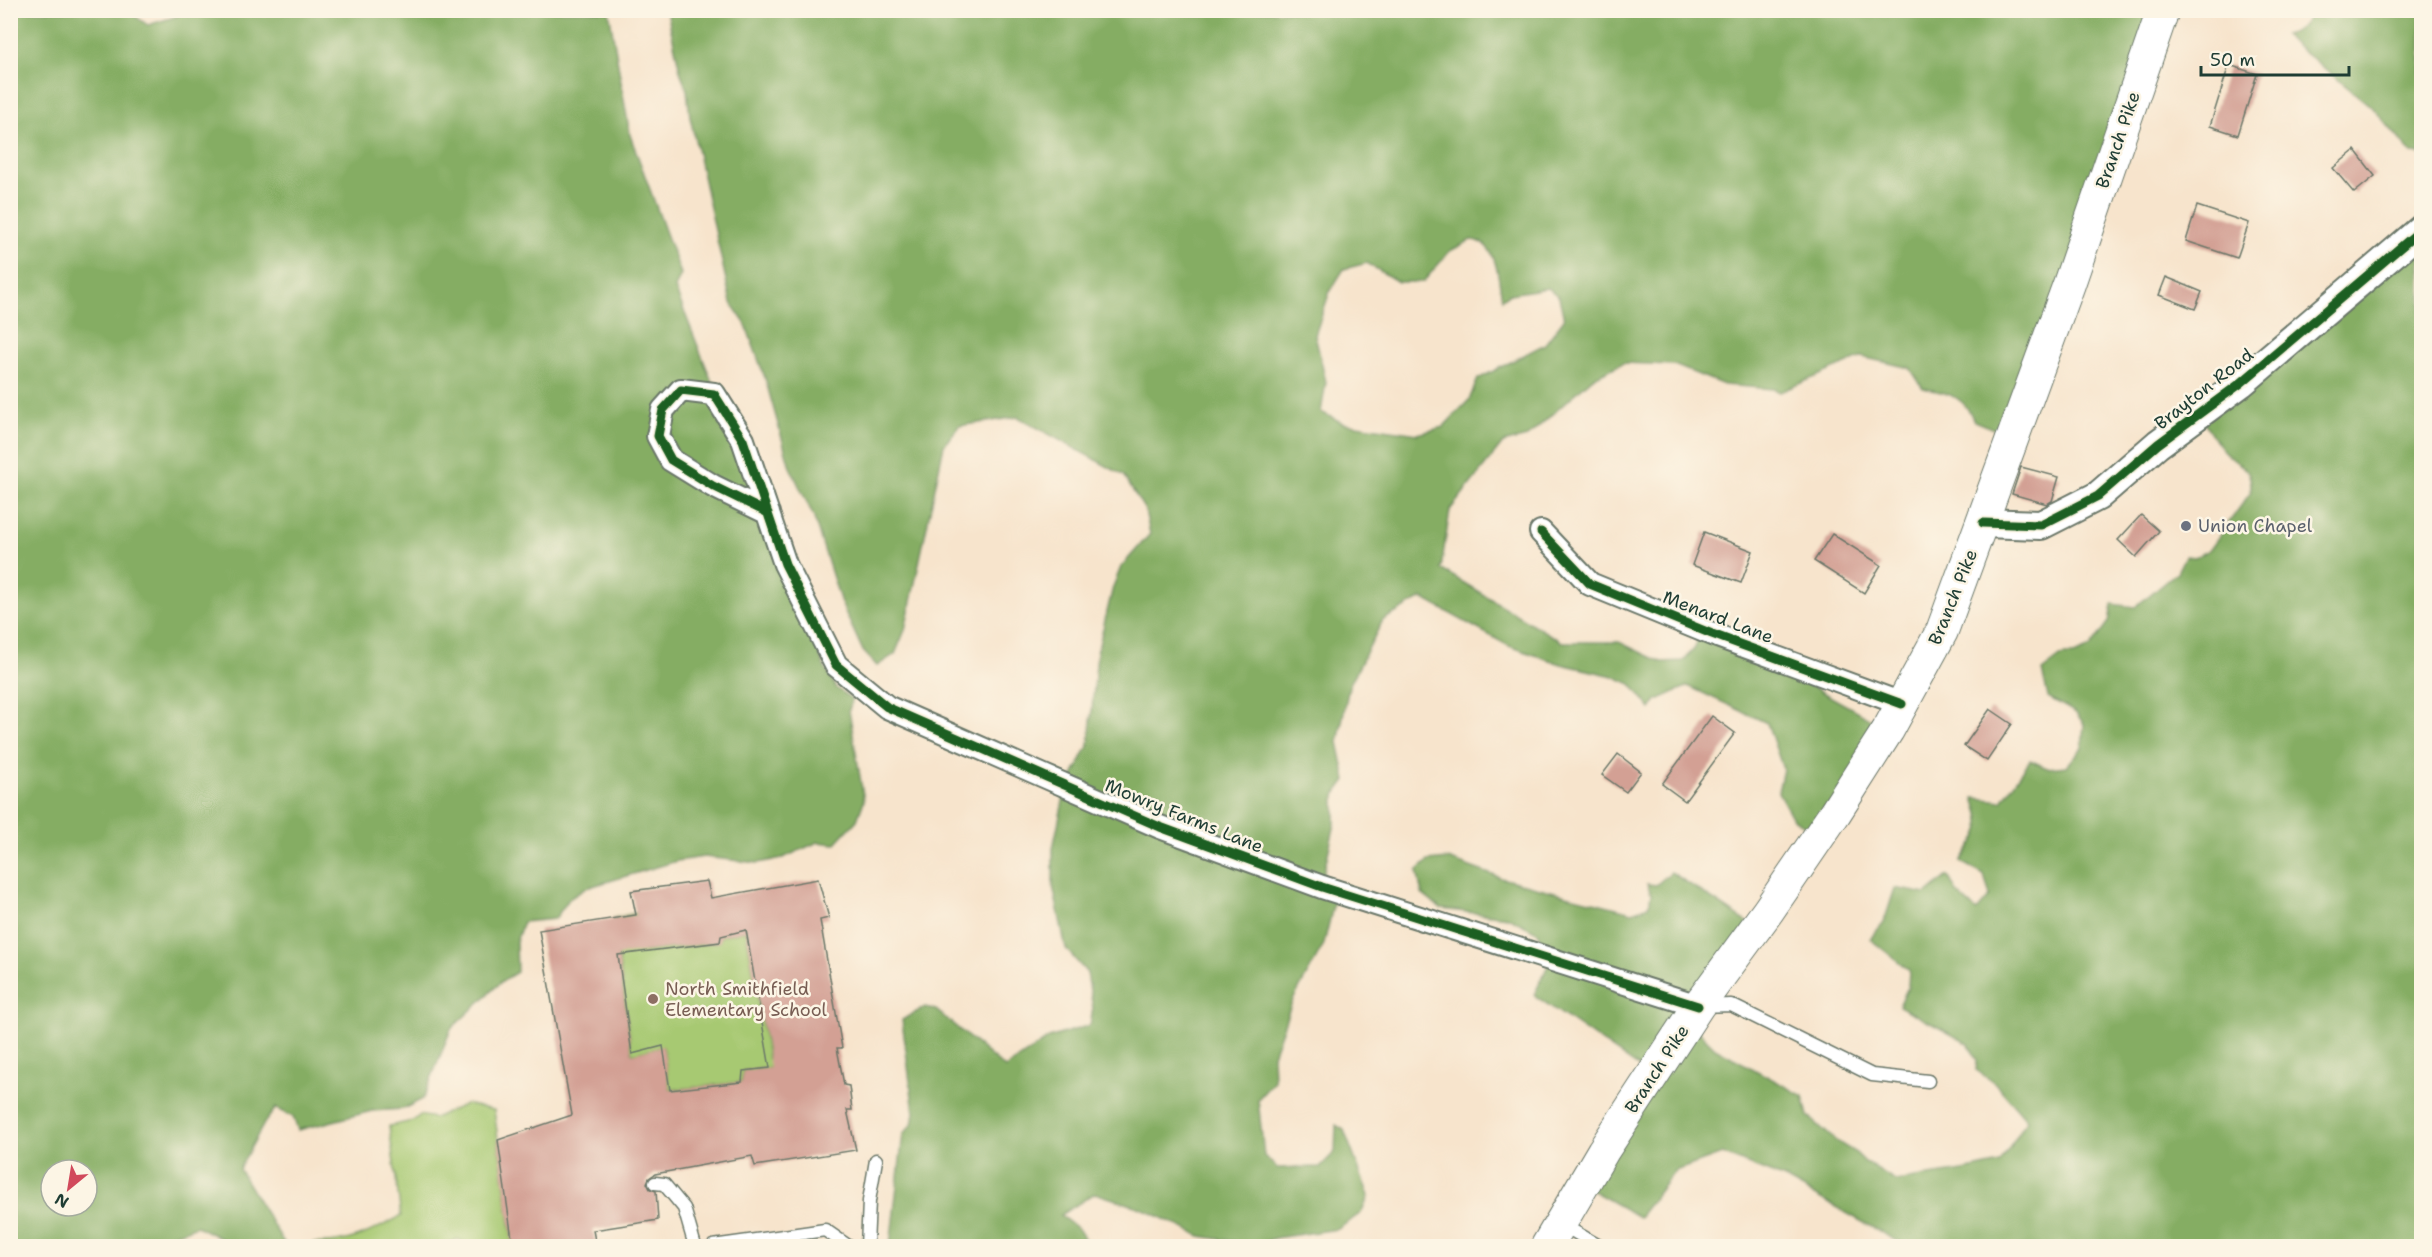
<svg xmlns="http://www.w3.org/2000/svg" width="2432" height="1257" viewBox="0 0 2432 1257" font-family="'Shantell Sans',sans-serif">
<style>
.green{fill:#a7c972;stroke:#638353;stroke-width:1.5}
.forest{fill:#85ad64;stroke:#52754c;stroke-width:1.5;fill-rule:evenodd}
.building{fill:#d3a094;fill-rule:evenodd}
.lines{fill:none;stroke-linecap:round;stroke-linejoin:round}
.service-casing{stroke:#6b7769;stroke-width:15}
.minor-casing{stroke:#6b7769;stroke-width:26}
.tertiary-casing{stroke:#6b7769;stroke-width:32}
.secondary-casing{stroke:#6b7769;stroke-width:34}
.service{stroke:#fff;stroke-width:12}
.minor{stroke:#fff;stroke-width:22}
.tertiary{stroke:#fff;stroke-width:28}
.secondary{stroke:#fff;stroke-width:32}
.cycleway-casing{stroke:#fcf5e5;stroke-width:13}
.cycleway{stroke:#1b5e20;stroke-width:9}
.worship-dot{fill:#6b7280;stroke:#fcf5e5;stroke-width:2}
.education-dot{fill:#8d6e63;stroke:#fcf5e5;stroke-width:2}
.labels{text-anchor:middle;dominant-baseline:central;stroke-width:5;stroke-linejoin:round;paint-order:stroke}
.street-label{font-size:18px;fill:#1f3d34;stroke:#fcf5e5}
.worship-label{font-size:18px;fill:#5b616d;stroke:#fcf5e5;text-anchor:start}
.education-label{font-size:18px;fill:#785e54;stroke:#fcf5e5;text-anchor:start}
</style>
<rect width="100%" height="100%" fill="#fcf5e5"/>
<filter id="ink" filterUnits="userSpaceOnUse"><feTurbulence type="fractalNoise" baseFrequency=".0167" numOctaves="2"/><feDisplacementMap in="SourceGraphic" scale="12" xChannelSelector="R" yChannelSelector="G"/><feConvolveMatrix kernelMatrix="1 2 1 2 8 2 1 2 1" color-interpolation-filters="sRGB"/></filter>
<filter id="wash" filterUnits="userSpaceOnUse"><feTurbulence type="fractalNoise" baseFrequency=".008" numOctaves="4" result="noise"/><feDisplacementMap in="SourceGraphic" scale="24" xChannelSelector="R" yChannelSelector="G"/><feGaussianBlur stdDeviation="1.35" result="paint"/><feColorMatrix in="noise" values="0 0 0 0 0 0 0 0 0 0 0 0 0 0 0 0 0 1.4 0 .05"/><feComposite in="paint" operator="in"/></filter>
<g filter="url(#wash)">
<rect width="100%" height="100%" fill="#f7e4cc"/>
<path class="green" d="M636 913 644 952 719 942 721 936 746 930 768 1058 801 1065 743 1071 742 1082 670 1090 663 1047 632 1054 613 918Z
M466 1104 494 1110 513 1246H469L458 1239 441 1246H313V1243C348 1245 371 1232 401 1216L389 1126 413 1121 420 1115 434 1118Z"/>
<path class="forest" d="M183 10 609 11 630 135 681 274 675 288 824 666 836 688 852 699 849 710 864 801 857 820 835 844 818 842 783 858 758 863 704 857 677 861 586 888 569 899 555 919 523 922 516 942 517 972 502 981 451 1029 423 1099 403 1109 372 1111 298 1130 293 1117 276 1108 265 1122 239 1169 286 1246H235L197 1226 161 1239 156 1246H11L10 11H133L135 16 148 25 177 16ZM51 1170H87V1206H51Z
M667 11H2163L2013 437 1974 421C1963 394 1949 394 1923 388L1910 368 1862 357 1780 392 1773 389 1724 385 1674 365 1623 363 1594 377 1527 437 1503 443 1450 510 1441 569 1562 642H1619L1661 662 1683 661 1695 648 1698 638 1770 663 1887 728 1819 834 1793 819 1778 792 1783 769 1767 723 1688 686 1657 700 1651 709 1631 684 1613 676 1561 664 1509 646 1422 598 1383 620 1349 686 1338 742 1346 780 1335 795V824L1323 875 1334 902 1324 944 1292 1002 1273 1055 1274 1081 1258 1099 1264 1156 1277 1168 1320 1167 1335 1152 1336 1125 1344 1130 1369 1196 1361 1213 1338 1229 1275 1238 1252 1246 1244 1243 1200 1236 1141 1208 1095 1193 1060 1215 1079 1230 1089 1246H890L903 1134 912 1125 914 1113 902 1020 925 1007 936 1010 1005 1068 1049 1038 1090 1025 1093 1008 1087 973 1066 949 1053 886V848L1065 792 1089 744 1097 653 1113 587 1121 567 1150 534 1145 510 1123 475 1018 417 959 426 944 445 905 630 895 654 877 666 863 651 841 603 813 515 790 467 765 378 745 323 731 303 690 117 687 90 680 71ZM1471 240C1498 241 1498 279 1502 299L1510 294 1548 288 1559 297 1564 319 1545 344 1478 379 1469 400 1443 427 1418 434 1343 423 1321 412 1326 382 1315 335 1330 291 1344 269 1367 263 1398 282H1423L1450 251Z
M2311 11H2421V154L2411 153 2374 109 2284 35C2300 31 2306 25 2311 11Z
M2421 229V1246H1906L1785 1179 1722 1154 1675 1171 1639 1217 1584 1186 1651 1076 1534 995 1549 963 1539 933 1508 917 1441 909 1422 894 1417 871 1428 861 1448 859 1501 878 1632 912 1649 906 1651 894 1647 884 1656 885 1671 872 1753 926 1689 1022 1715 1048 1803 1096 1808 1116 1836 1141 1856 1153 1865 1162 1895 1181 1963 1171 2000 1163 2027 1120 1995 1083 1976 1070 1977 1060 1969 1044 1899 1006 1908 987 1909 970 1870 939 1884 922 1895 888 1926 894 1948 876 1958 894 1977 911 1990 896 1984 875 1961 862C1978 833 1987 832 1974 798L2002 801 2030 760 2047 768 2067 766 2082 748 2084 724 2076 713 2048 697 2042 671 2063 655H2074L2090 648 2109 622 2112 604 2135 607 2177 572 2185 556 2195 557 2209 550 2251 492C2253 464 2237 467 2223 450 2214 441 2208 427 2201 417Z"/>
<g id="blocks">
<path class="building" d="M2229 65 2257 74 2238 135 2210 126Z
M2355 150 2375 176 2354 193 2333 168Z
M2197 206 2249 223 2237 258 2186 241Z
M2166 277 2202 292 2195 309 2159 295Z
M2021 467 2059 477 2052 501 2047 504 2012 494Z
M2141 515 2159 531 2136 557 2118 540Z
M1704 532 1753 551 1741 583 1692 565Z
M1832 534 1881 565 1864 593 1814 561Z
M1990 709 2012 724 1987 761 1964 746Z
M1712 716 1735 733 1685 801 1662 784Z
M1618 754 1641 772 1626 792 1602 775Z
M818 879 829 918 820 920 842 1048H837L844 1085 849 1086 852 1110H847L856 1150 755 1166 752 1156 655 1174 649 1178 647 1183 650 1189 656 1191 658 1220 593 1230 596 1246H513L498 1140 572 1115 539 930 636 915 631 891 707 881 711 898ZM746 930 770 1068 743 1071 742 1082 670 1090 663 1046 632 1054 618 955 720 942 721 936Z"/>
</g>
</g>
<g filter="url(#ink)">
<use href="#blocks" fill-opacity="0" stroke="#6b7769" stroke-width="1.5"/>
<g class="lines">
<defs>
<path id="service" d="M1702 1006 1731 1005 1872 1075 1928 1081
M655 1183 664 1184 684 1208 695 1246
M1561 1224 1599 1246
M713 1246 825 1230 848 1246
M867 1246 869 1201 876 1160"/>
<path id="minor" d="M768 513 713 486 671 460 658 436 663 410 681 390 714 394 743 440 785 564 836 665 887 707 1160 827 1322 887 1698 1006
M1541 532 1590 584 1712 634 1902 704"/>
<path id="tertiary" d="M1983 523 2041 525 2098 496 2158 444 2241 383 2422 229"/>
<path id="secondary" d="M1547 1246 1603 1151 1698 1006 1768 911 1835 813 1888 730 1942 631 2069 284 2163 10"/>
</defs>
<use href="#service" class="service-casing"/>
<use href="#minor" class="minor-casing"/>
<use href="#tertiary" class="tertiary-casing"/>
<use href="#secondary" class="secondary-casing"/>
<use href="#service" class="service"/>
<use href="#minor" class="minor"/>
<use href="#tertiary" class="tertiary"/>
<use href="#secondary" class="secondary"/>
<defs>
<path id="cycleway" d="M768 513 713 486 671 460 658 436 663 410 681 390 714 394 743 440 785 564 836 665 887 707 1160 827 1322 887 1698 1006
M1983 523 2041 525 2098 496 2158 444 2241 383 2422 229
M1541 532 1590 584 1712 634 1902 704"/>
</defs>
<use href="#cycleway" class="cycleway-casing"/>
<use href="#cycleway" class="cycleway"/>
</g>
</g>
<circle class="worship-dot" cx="2186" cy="526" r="6"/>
<circle class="education-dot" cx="653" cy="999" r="6"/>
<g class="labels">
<g class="street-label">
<text transform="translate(2118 140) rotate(-71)">Branch Pike</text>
<text transform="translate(2204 389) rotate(-38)">Brayton Road</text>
<text transform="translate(1953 597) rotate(-68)">Branch Pike</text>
<text transform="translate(1718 617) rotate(21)">Menard Lane</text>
<text transform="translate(1184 816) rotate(22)">Mowry Farms Lane</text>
<text transform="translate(1657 1069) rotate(-57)">Branch Pike</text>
</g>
<g class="worship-label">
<text x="2198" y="526">Union Chapel</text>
</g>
<g class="education-label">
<text x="665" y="989">North Smithfield<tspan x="665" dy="21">Elementary School</tspan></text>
</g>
</g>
<rect width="2432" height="1257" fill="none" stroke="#fcf5e5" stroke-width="36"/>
<g transform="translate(69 1188) rotate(210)"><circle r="28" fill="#fcf5e5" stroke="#a4ab9e" stroke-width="1.5"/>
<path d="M0-4.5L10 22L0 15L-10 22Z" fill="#d1495b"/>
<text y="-9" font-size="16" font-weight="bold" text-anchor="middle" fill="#1f3d34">N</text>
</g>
<path d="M2201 66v9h148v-9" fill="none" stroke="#1f3d34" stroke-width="3"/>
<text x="2210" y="66" font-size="18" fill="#1f3d34" stroke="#fcf5e5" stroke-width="4.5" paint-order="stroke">50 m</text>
</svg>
